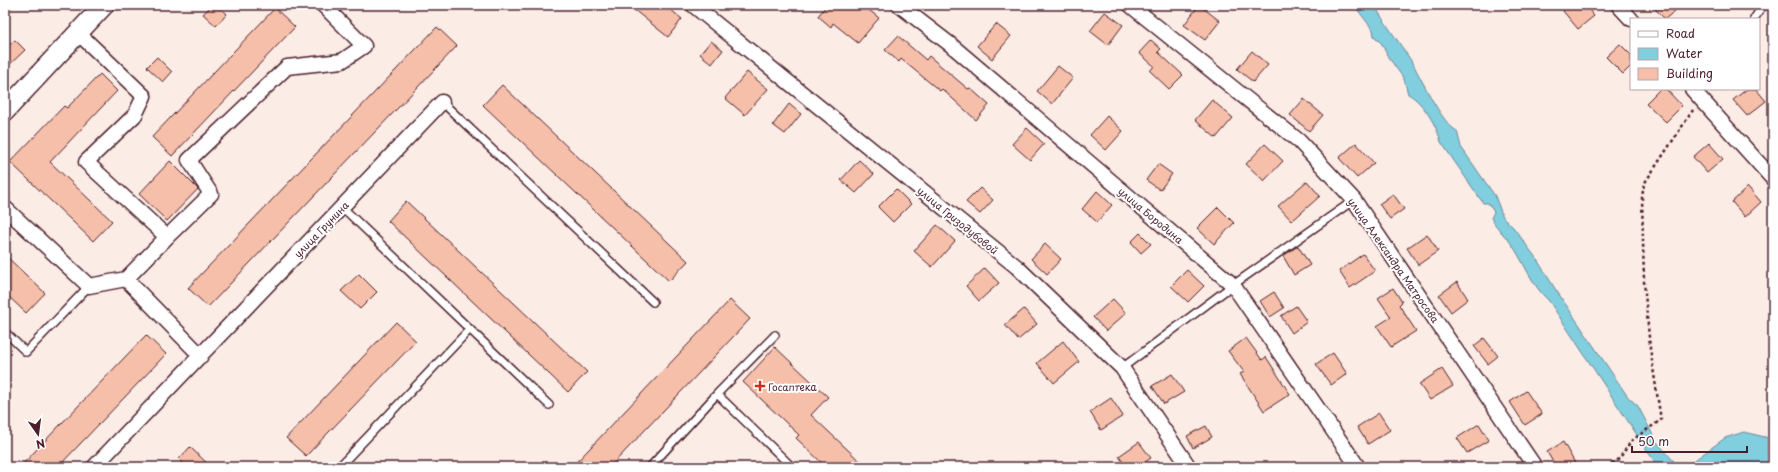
<svg xmlns="http://www.w3.org/2000/svg" width="1778" height="472" viewBox="0 0 1778 472" font-family="'Playpen Sans',sans-serif">
<style>
.water{fill:#81cedf;stroke:#6b8897}
.building{fill:#f6bfaa;stroke:#4a1f2b}
.lines{fill:none;stroke-linecap:round;stroke-linejoin:round}
.lane-casing{stroke:#4a1f2b;stroke-width:10}
.street-casing{stroke:#4a1f2b;stroke-width:17}
.secondary-casing{stroke:#4a1f2b;stroke-width:22}
.path{stroke:#4a1f2b;stroke-width:2.5;stroke-dasharray:3 3;stroke-linecap:butt}
.lane{stroke:#fff;stroke-width:7}
.street{stroke:#fff;stroke-width:14}
.secondary{stroke:#fff;stroke-width:19}
.poi-dot{fill:#c8321e;stroke:#fff;stroke-width:1.5}
.labels{text-anchor:middle;dominant-baseline:central;stroke-width:4;stroke-linejoin:round;paint-order:stroke}
.street-label{font-size:10px;fill:#4a1f2b;stroke:#fff}
.poi-label{font-size:10px;fill:#4a1f2b;stroke:#fff;text-anchor:start}
</style>
<rect width="100%" height="100%" fill="#fcece6"/>
<filter id="ink" filterUnits="userSpaceOnUse"><feTurbulence type="fractalNoise" baseFrequency=".025" numOctaves="2"/><feDisplacementMap in="SourceGraphic" scale="8" xChannelSelector="R" yChannelSelector="G"/><feConvolveMatrix kernelMatrix="1 2 1 2 8 2 1 2 1" color-interpolation-filters="sRGB"/></filter>
<g filter="url(#ink)">
<path class="water" d="M1354 5H1374C1385 23 1398 41 1410 59 1421 77 1441 123 1457 131L1461 147 1495 196 1503 217 1513 227 1536 258 1554 287 1628 397 1638 406 1656 441 1678 466 1683 467H1658L1549 301C1531 285 1524 261 1510 242 1503 234 1496 227 1491 218L1494 212 1488 203H1483L1441 142C1437 126 1423 102 1408 94L1404 79 1387 55 1382 44 1374 36 1373 30Z
M1744 432 1773 439V467H1685L1725 438Z"/>
<path class="building" d="M212 5H218L227 14 216 26 203 14Z
M628 5H665L682 19 668 37Z
M827 5H863L879 18 858 43 833 23 831 27 818 16Z
M1199 5 1220 21 1205 40 1184 25Z
M1570 5H1585L1594 16 1578 29 1563 11Z
M1651 5H1682L1665 19Z
M275 8 295 27 172 156 152 137Z
M1105 12 1123 25 1108 45 1090 31Z
M996 24 1011 36 992 59 977 46Z
M437 27 457 46 208 307 188 288Z
M898 36 926 60 929 56 968 89 970 88 989 105 976 120 942 89 940 91 901 59 899 62 885 50Z
M15 40 25 50 5 69V49Z
M1151 40 1161 49 1158 52 1183 75 1169 89 1150 71 1154 66 1139 53Z
M711 41 723 50 712 64 700 54Z
M1620 44 1631 55V66L1623 74 1606 57Z
M1252 51 1268 65 1253 82 1237 69Z
M157 57 172 72 163 82 147 67Z
M1058 66 1073 78 1052 104 1037 91Z
M747 72 768 89 745 115 725 98Z
M100 74 117 91 50 162 112 221 93 241 10 162 64 106 67 108Z
M502 85 688 261 669 281 483 105Z
M1660 89H1666L1682 106 1666 122 1646 103Z
M1747 89H1756L1766 101 1747 116 1733 100Z
M1304 99 1323 115 1309 131 1290 115Z
M1212 100 1233 118 1216 138 1195 120Z
M789 104 801 114 785 134 773 125Z
M1107 116 1123 131 1106 150 1090 135Z
M1027 128 1044 144 1030 160 1012 144Z
M1356 143 1374 163 1357 178 1339 158Z
M1709 143 1723 159 1707 173 1693 157Z
M1265 144 1283 161 1264 181 1246 164Z
M859 160 874 174 856 193 841 180Z
M170 161 198 189 167 221 139 194Z
M1158 164 1172 174 1160 190 1146 180Z
M1307 181 1320 196 1292 221 1278 206Z
M1748 187 1761 202 1745 217 1732 202Z
M980 188 993 200 980 214 966 202Z
M896 189 911 204 893 222 878 207Z
M1097 191 1112 205 1097 222 1082 209Z
M1393 194 1404 209 1390 219 1379 204Z
M406 201 587 372 568 392 388 221Z
M1218 207 1234 223 1214 244 1197 228Z
M937 225 955 241 932 267 914 251Z
M1140 233 1151 244 1141 253 1131 242Z
M1427 234 1438 251 1418 265 1407 248Z
M1045 244 1061 259 1047 274 1031 259Z
M1298 246 1310 265 1294 275 1283 256Z
M1363 254 1375 271 1350 288 1339 271Z
M5 255 45 293 26 313 5 293Z
M985 268 999 283 979 301 966 286Z
M1187 270 1204 286 1188 302 1171 286Z
M359 274 377 292 360 309 341 291Z
M1457 282 1468 299 1451 312 1439 295Z
M1393 288 1402 302 1399 305 1416 331 1391 347 1377 326 1391 317 1378 298Z
M1274 292 1284 308 1270 317 1260 301Z
M1113 299 1126 313 1106 331 1093 317Z
M730 300 750 319 610 467H572Z
M1296 306 1307 322 1292 333 1281 316Z
M1024 309 1037 324 1018 340 1005 325Z
M396 322 416 341 306 456 286 438Z
M146 335 166 354 58 467H20Z
M1246 338 1262 360 1266 357 1290 394 1264 411 1240 374 1244 372 1228 351Z
M1484 338 1498 356 1488 364 1474 346Z
M1063 341 1079 362 1054 383 1037 363Z
M775 347 828 397 811 415 866 467H826L796 438 799 435 743 382Z
M1333 353 1347 374 1331 385 1316 364Z
M1442 369 1453 386 1430 400 1419 384Z
M1172 374 1184 392 1164 404 1152 386Z
M1526 391 1542 414 1525 425 1510 402Z
M1111 398 1123 416 1101 430 1090 412Z
M1379 413 1390 430 1368 444 1357 427Z
M1479 424 1489 440 1467 453 1457 438Z
M1206 426 1212 437 1193 448 1187 436Z
M1139 442 1151 458 1138 467H1126L1119 456Z
M1563 442 1575 463 1569 467H1556L1547 452Z
M190 447 211 467H187L179 459Z"/>
<g class="lines">
<defs>
<path id="lane" d="M1754 19 1763 5
M442 102 653 302
M342 207 549 405
M5 332 26 352 89 286
M1122 368 1233 285 1354 200
M717 394 792 467
M339 467 470 329
M650 467 717 394 775 335"/>
<path id="street" d="M693 5 1017 267 1122 368 1189 467
M899 5 951 45 1233 285 1358 467
M1130 5 1299 141 1354 200 1535 467
M1618 5 1631 19
M77 32 144 96 135 115 86 162 167 237 126 279
M1692 89 1773 179
M5 208 89 286 126 279 201 356
M167 237 211 194 189 160 287 67 342 61 364 46 323 5
M94 467 442 102"/>
<path id="secondary" d="M5 111 104 5"/>
</defs>
<use href="#lane" class="lane-casing"/>
<use href="#street" class="street-casing"/>
<use href="#secondary" class="secondary-casing"/>
<path class="path" d="M1607 467 1619 459 1632 440 1661 420 1650 348 1644 282 1642 197 1644 184 1693 110"/>
<use href="#lane" class="lane"/>
<use href="#street" class="street"/>
<use href="#secondary" class="secondary"/>
</g>
</g>
<path class="poi-dot" d="M758 380h4v4h4v4h-4v4h-4v-4h-4v-4h4z"/>
<g class="labels">
<g class="street-label">
<text transform="translate(1151 215) rotate(40)">улица Бородина</text>
<text transform="translate(958 220) rotate(39)">улица Гризодубовой</text>
<text transform="translate(321 229) rotate(-46)">улица Грунина</text>
<text transform="translate(1394 260) rotate(55)">улица Александра Матросова</text>
</g>
<g class="poi-label">
<text x="768" y="386">Госаптека</text>
</g>
</g>
<rect width="1778" height="472" fill="none" stroke="#fff" stroke-width="20"/>
<rect x="10" y="10" width="1758" height="452" fill="none" stroke="#4a1f2b" stroke-width="1.5" filter="url(#ink)"/>
<rect x="1630" y="18" width="130" height="72" fill="#ffffff" stroke="#b7a5aa"/>
<rect x="1638" y="31" width="20" height="6" fill="#ffffff" stroke="#b7a5aa"/>
<text x="1666" y="38" font-size="12" fill="#4a1f2b">Road</text>
<rect x="1638" y="48" width="20" height="12" fill="#81cedf" stroke="#b7a5aa"/>
<text x="1666" y="58" font-size="12" fill="#4a1f2b">Water</text>
<rect x="1638" y="68" width="20" height="12" fill="#f6bfaa" stroke="#b7a5aa"/>
<text x="1666" y="78" font-size="12" fill="#4a1f2b">Building</text>
<g transform="translate(38 434) rotate(166)" stroke="#ffffff" stroke-width="3" paint-order="stroke">
<path d="M0-3L7 15L0 10L-7 15Z" fill="#4a1f2b"/>
<text y="-6" font-size="11" font-weight="bold" text-anchor="middle" fill="#4a1f2b">N</text>
</g>
<path d="M1632 446v6h115v-6" fill="none" stroke="#4a1f2b" stroke-width="2"/>
<text x="1638" y="446" font-size="12" fill="#4a1f2b" stroke="#ffffff" stroke-width="3" paint-order="stroke">50 m</text>
</svg>
